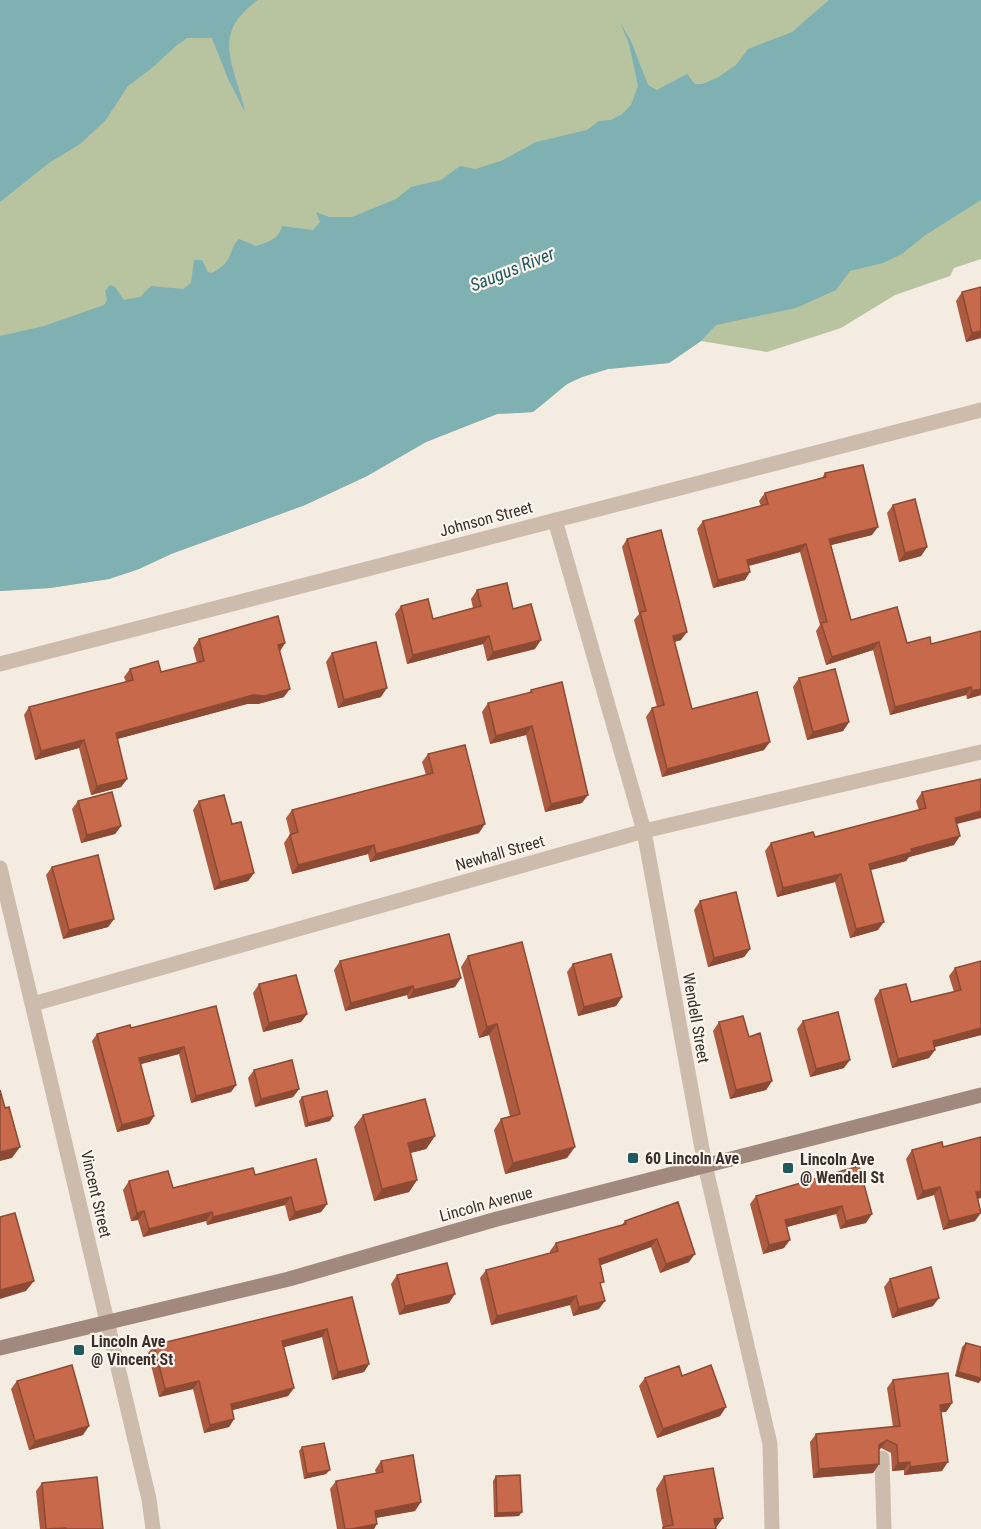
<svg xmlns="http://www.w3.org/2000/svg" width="981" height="1529" viewBox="0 0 981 1529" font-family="'Roboto Condensed',sans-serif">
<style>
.green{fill:#b8c4a0}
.water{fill:#7fb0b2}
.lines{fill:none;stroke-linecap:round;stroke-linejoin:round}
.minor{stroke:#cdbbac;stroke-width:15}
.secondary{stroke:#a18a7d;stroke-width:15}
.wall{fill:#ac5a40}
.shaded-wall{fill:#8c4a34}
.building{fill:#c8694b;stroke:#8c4a34;stroke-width:1.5}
.poi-dot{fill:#1f5a5e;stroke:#fbf5ee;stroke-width:2}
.labels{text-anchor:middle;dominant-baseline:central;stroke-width:4.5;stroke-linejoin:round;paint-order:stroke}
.street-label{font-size:16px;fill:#3b302b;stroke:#fbf5ee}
.poi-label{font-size:16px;font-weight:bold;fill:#3b302b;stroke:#fbf5ee;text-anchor:start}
.water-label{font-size:18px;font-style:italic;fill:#1f5a5e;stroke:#fbf5ee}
</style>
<rect width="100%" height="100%" fill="#f4ebe1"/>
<path class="green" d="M0 0H981V259L954 268 950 276 895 295 841 328 767 352 701 341 669 363 608 369 582 377 567 384 533 412 497 414 426 442 367 476 305 505 171 554 139 569 109 579 50 588 0 591Z"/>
<path class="water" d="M0 0H258C209 35 235 65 245 112L228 79 212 38H187L177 45 152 68 128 86 105 121 80 144 49 163 0 202Z
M829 0H981V200L924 236 902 254 883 263 850 271 836 290 796 308 716 325 701 341 669 363 608 369 582 377 567 384 533 412 497 414 426 442 367 476 305 505 171 554 139 569 109 579 50 588 0 591V336L44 326 104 305 107 300 105 291 110 285 115 287 124 300 140 297 151 286 183 289 191 283 194 260H202L208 272 212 273C236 260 227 251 239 239L256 246C268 242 279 239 282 226L313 230 320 222 316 212 329 217H352L396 199 411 187 441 180 460 166 475 169 501 161 536 142 587 130 599 121 611 120 622 114 631 105 638 86 629 44 620 22 631 41 648 85 657 90 687 74 695 84H702L717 78 736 65 748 49 792 32Z"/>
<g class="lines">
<path class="minor" d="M555 520 644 831 705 1165 770 1444 772 1529
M0 664 981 410
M0 868 149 1499 153 1529
M33 1004 644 831 981 752
M882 1458 884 1529"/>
<path class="secondary" d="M0 1348 289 1279 497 1219 981 1095"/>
</g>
<path class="wall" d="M962 292 981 338 966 342 956 301Z
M825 473 872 535 831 545 851 620 907 643 931 644 981 695 967 699 966 695 890 715 873 650 826 665 816 631 820 625 800 552 748 566 745 580 713 588 697 529 703 521 761 506 759 501 765 493 822 478Z
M893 505 927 547 921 556 899 562 887 513Z
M627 539 681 640 674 642 692 709 764 750 662 777 646 717 652 708 657 707 634 620 639 614 622 547Z
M477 590 513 609 535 649 487 661 483 644 407 664 395 614 401 606 433 619 473 608 471 599Z
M199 639 285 643 280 651 284 697 258 704H247L117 739 127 779 121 787 91 795 79 748 35 760 24 715 29 707 126 682 124 677 130 669 161 672 197 663 193 648Z
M332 653 381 697 338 708 326 662Z
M799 678 849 722 843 731 807 740 793 687Z
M531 690 582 803 545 812 526 735 490 744 482 712 488 703 529 693Z
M428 754 479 833 370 862 368 854 292 874 284 843 290 834 286 818 292 810 426 775 422 762Z
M922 792 957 824 954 845 909 857 906 861 871 870 878 930 850 938 835 882 777 897 765 851 771 843 815 837 919 810 916 801Z
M78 801 121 826 115 834 81 843 72 809Z
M199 801 232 824 254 873 248 881 214 890 193 810Z
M52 867 114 919 108 927 63 939 46 875Z
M700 901 750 949 744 957 708 967 694 910Z
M468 956 567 1158 505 1174 494 1130 501 1119 510 1116 489 1035 479 1038 461 967Z
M340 961 455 987 408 999 407 995 345 1011 334 970Z
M981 961V1035L935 1047V1050L929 1058 892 1068 874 999 880 990 911 1002 954 992 949 976 955 968Z
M573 964 622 997 616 1006 578 1016 567 972Z
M259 984 307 1014 301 1022 263 1032 253 993Z
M216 1006 236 1085 231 1092 191 1103 179 1054 140 1064 154 1116 149 1124 117 1132 92 1041 97 1034 131 1028Z
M803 1021 844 1068 810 1077 797 1029Z
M719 1022 749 1037 772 1081 766 1090 730 1099 713 1031Z
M254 1070 299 1089 293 1097 255 1107 248 1078Z
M302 1097 330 1121 305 1127 299 1101Z
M363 1115 435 1136 426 1149 410 1153 417 1180 409 1192 374 1201 354 1127Z
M981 1137V1198L977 1199 975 1221 943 1230 934 1195 917 1200 906 1159 912 1150 943 1147Z
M859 1166 866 1223 840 1229 836 1214 787 1227 784 1248 763 1254 750 1204 756 1196Z
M255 1175 327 1204 321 1212 289 1221 285 1205 207 1225 206 1221 143 1237 138 1220 131 1221 123 1190 129 1181 173 1188Z
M678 1202 689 1262 660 1273 651 1247 600 1265 601 1286 599 1309 573 1316 570 1305 491 1325 480 1278 486 1270 550 1253V1251L556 1243 621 1226 625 1221Z
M397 1275 449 1303 399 1315 391 1284Z
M890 1279 933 1306 892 1318 884 1287Z
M352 1297 369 1364 364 1372 332 1380 322 1337 284 1347 294 1388 288 1396 232 1410 234 1419 229 1427 204 1433 193 1389 159 1397 148 1353 154 1345Z
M966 1343 979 1383 955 1376 962 1347Z
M682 1376 726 1407 720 1416 657 1438 639 1386 645 1378Z
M893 1380 952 1403 946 1412H941L942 1471 904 1475V1470L892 1471 891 1453 881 1448 879 1450V1464L873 1473 813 1478 810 1442 816 1434 893 1427 887 1388Z
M17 1381 83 1435 29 1450 11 1389Z
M302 1447 326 1474 304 1479 299 1451Z
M381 1461 415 1511 376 1518 374 1529H337L330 1489 336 1481 376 1473 375 1470Z
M496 1476 519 1516 494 1517 493 1481Z
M664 1476 723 1518 716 1527V1529H662L663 1528 656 1489Z
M42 1483 103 1529H40L36 1491Z"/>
<path class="shaded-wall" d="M981 331V338L966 342 972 333Z
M878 527 872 535 823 547 829 539Z
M806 544 800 552 741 568 747 560Z
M927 547 921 556 899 562 905 553Z
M750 572 745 580 713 588 718 580Z
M687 632 681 640 667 644 673 636Z
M489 636 483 644 407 664 413 655Z
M541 640 535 649 487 661 493 652Z
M879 642 873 650 826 665 832 657Z
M285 643 280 651 278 645Z
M971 687 966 695 890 715 895 707Z
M387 688 381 697 338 708 344 700Z
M290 689 284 697 258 704H247L110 741 116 733 253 695Z
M981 689V695L967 699 972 691Z
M849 722 843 731 807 740 813 732Z
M532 726 526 735 490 744 496 736Z
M84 740 79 748 35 760 41 751Z
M770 742 764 750 662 777 667 769Z
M127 779 121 787 91 795 97 786Z
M588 795 582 803 545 812 551 804Z
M981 811V818L949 826 955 818Z
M485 824 479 833 370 862 376 854Z
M121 826 115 834 81 843 87 835Z
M960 836 954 845 909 857 906 861 863 872 869 864 911 849Z
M374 845 368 854 292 874 298 865Z
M254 873 248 881 214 890 220 882Z
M841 874 835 882 777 897 783 888Z
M114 919 108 927 63 939 69 930Z
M884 922 878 930 850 938 856 929Z
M750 949 744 957 708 967 714 958Z
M461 978 455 987 408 999 414 990Z
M413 986 407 995 345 1011 351 1003Z
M622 997 616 1006 578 1016 584 1007Z
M307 1014 301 1022 263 1032 269 1023Z
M497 1024 489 1035 479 1038 487 1027Z
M981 1028V1035L927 1049 933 1041Z
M184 1047 179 1054 134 1066 139 1058Z
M935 1050 929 1058 892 1068 898 1059Z
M850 1060 844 1068 810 1077 816 1069Z
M772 1081 766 1090 730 1099 736 1090Z
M236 1085 231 1092 191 1103 196 1096Z
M299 1089 293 1097 255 1107 261 1099Z
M154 1116 149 1124 117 1132 122 1125Z
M333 1116 330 1121 305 1127 308 1123Z
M435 1136 426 1149 399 1156 408 1143Z
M20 1147 12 1158 0 1161V1152Z
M575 1147 567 1158 505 1174 513 1163Z
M417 1180 409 1192 374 1201 382 1189Z
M940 1187 934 1195 917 1200 923 1191Z
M981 1191V1198L970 1201 976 1192Z
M291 1197 285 1205 207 1225 213 1217Z
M327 1204 321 1212 289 1221 295 1212Z
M842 1206 836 1214 779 1229 785 1220Z
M144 1211 138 1220 131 1221 137 1213Z
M212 1212 206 1221 143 1237 149 1229Z
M981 1213 975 1221 943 1230 949 1221Z
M872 1214 866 1223 840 1229 846 1221Z
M657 1239 651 1247 593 1268 599 1259Z
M790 1240 784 1248 763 1254 769 1245Z
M695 1254 689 1262 660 1273 666 1264Z
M34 1281 26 1291 0 1299V1290Z
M455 1294 449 1303 399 1315 405 1306Z
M576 1296 570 1305 491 1325 497 1316Z
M939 1298 933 1306 892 1318 898 1309Z
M605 1301 599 1309 573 1316 579 1307Z
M327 1329 322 1337 277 1349 282 1341Z
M369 1364 364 1372 332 1380 338 1372Z
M958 1372 981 1378V1380L979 1383 955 1376Z
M199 1381 193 1389 159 1397 165 1389Z
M294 1388 288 1396 225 1412 231 1404Z
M952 1403 946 1412 934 1413 940 1405Z
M726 1407 720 1416 657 1438 663 1429Z
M234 1419 229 1427 204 1433 210 1425Z
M89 1426 83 1435 29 1450 35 1441Z
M887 1440 881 1448 873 1454 879 1445Z
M910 1462 904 1470 892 1471 898 1463Z
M948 1462 942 1471 904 1475 910 1467Z
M879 1464 873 1473 813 1478 819 1469Z
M330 1470 326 1474 304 1479 307 1474Z
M421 1502 415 1511 369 1519 375 1511Z
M522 1512 519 1516 494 1517 497 1513Z
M723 1518 715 1529 714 1519Z
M377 1524 374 1529H351Z"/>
<path class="building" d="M981 287V331L972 333 962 292Z
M863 465 878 527 829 539 851 620 897 607 907 643 930 637 931 644 981 631V689L972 691 971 687 895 707 879 642 832 657 821 623 827 622 806 544 747 560 750 572 718 580 703 521 768 504 765 493 826 477 825 473Z
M915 499 927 547 905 553 893 505Z
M661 530 687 632 673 636 692 709 757 692 770 742 667 769 652 708 664 705 640 612 646 611 627 539Z
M507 583 513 609 531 604 541 640 493 652 489 636 413 655 401 606 428 599 433 619 481 606 477 590Z
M278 616 285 643 278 645 290 689 264 696 253 695 116 733 127 779 97 786 84 740 41 751 29 707 133 680 130 669 158 661 161 672 204 661 199 639Z
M376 642 387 688 344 700 332 653Z
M835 669 849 722 813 732 799 678Z
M562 682 588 795 551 804 532 726 496 736 488 703 532 692 531 690Z
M465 745 485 824 376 854 374 845 298 865 290 835 298 832 292 810 433 773 428 754Z
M981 779V811L955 818 960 836 911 849 912 852 869 864 884 922 856 929 841 874 783 888 771 843 813 832 815 837 926 808 922 792Z
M112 792 121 826 87 835 78 801Z
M224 795 232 824 241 822 254 873 220 882 199 801Z
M98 855 114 919 69 930 52 867Z
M736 892 750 949 714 958 700 901Z
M449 934 461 978 414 990 413 986 351 1003 340 961Z
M522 942 575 1147 513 1163 501 1119 520 1114 497 1024 487 1027 468 956Z
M611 954 622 997 584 1007 573 964Z
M981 961V1028L933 1041 935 1050 898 1059 880 990 906 984 911 1002 961 990 955 968Z
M296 975 307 1014 269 1023 259 984Z
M216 1006 236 1085 196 1096 184 1047 139 1058 154 1116 122 1125 97 1034 130 1025 131 1028Z
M838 1012 850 1060 816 1069 803 1021Z
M743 1016 749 1037 760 1033 772 1081 736 1090 719 1022Z
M292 1060 299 1089 261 1099 254 1070Z
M0 1090 5 1108 9 1107 20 1147 0 1152Z
M327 1091 333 1116 308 1123 302 1097Z
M425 1099 435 1136 408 1143 417 1180 382 1189 363 1115Z
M981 1137V1191L976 1192 981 1213 949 1221 940 1187 923 1191 912 1150 942 1142 943 1147Z
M316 1159 327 1204 295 1212 291 1197 213 1217 212 1212 149 1229 144 1211 137 1213 129 1181 168 1171 173 1188 253 1168 255 1175Z
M859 1166 872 1214 846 1221 842 1206 785 1220 790 1240 769 1245 756 1196Z
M678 1202 695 1254 666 1264 657 1239 599 1259 604 1282 600 1283 605 1301 579 1307 576 1296 497 1316 486 1270 558 1251 556 1243 626 1224 625 1221Z
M15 1213 34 1281 0 1290V1217Z
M447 1263 455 1294 405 1306 397 1275Z
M931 1267 939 1298 898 1309 890 1279Z
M352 1297 369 1364 338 1372 327 1329 282 1341 294 1388 231 1404 234 1419 210 1425 199 1381 165 1389 154 1345Z
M966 1343 981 1347V1378L958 1372Z
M72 1365 89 1426 35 1441 17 1381Z
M711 1365 726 1407 663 1429 645 1378 679 1366 682 1376Z
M948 1373 952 1403 940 1405 948 1462 910 1467V1462L898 1463 897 1445 887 1440 879 1445V1464L819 1469 816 1434 900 1426 893 1380Z
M324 1443 330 1470 307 1474 302 1447Z
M413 1455 421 1502 375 1511 377 1524 351 1529H345L336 1481 383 1472 381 1461Z
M713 1468 723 1518 714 1519 716 1529H663V1527L673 1525 664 1476Z
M520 1475 522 1512 497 1513 496 1476Z
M97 1477 103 1529H66V1528L46 1529 42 1483Z"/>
<g class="poi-dot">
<rect x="627" y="1152" width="12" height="12" rx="3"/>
<rect x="782" y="1162" width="12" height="12" rx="3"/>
<rect x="73" y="1344" width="12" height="12" rx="3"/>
</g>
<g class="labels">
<g class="street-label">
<text transform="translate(486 519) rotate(-15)">Johnson Street</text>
<text transform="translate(500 853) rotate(-16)">Newhall Street</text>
<text transform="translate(696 1018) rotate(80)">Wendell Street</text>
<text transform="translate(96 1194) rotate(77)">Vincent Street</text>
<text transform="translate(486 1204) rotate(-15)">Lincoln Avenue</text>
</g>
<g class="poi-label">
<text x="645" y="1158">60 Lincoln Ave</text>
<text x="800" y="1159">Lincoln Ave<tspan x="800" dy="18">@ Wendell St</tspan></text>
<text x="91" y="1341">Lincoln Ave<tspan x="91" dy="18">@ Vincent St</tspan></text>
</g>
<g class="water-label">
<text transform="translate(512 269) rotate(-22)">Saugus River</text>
</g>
</g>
</svg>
